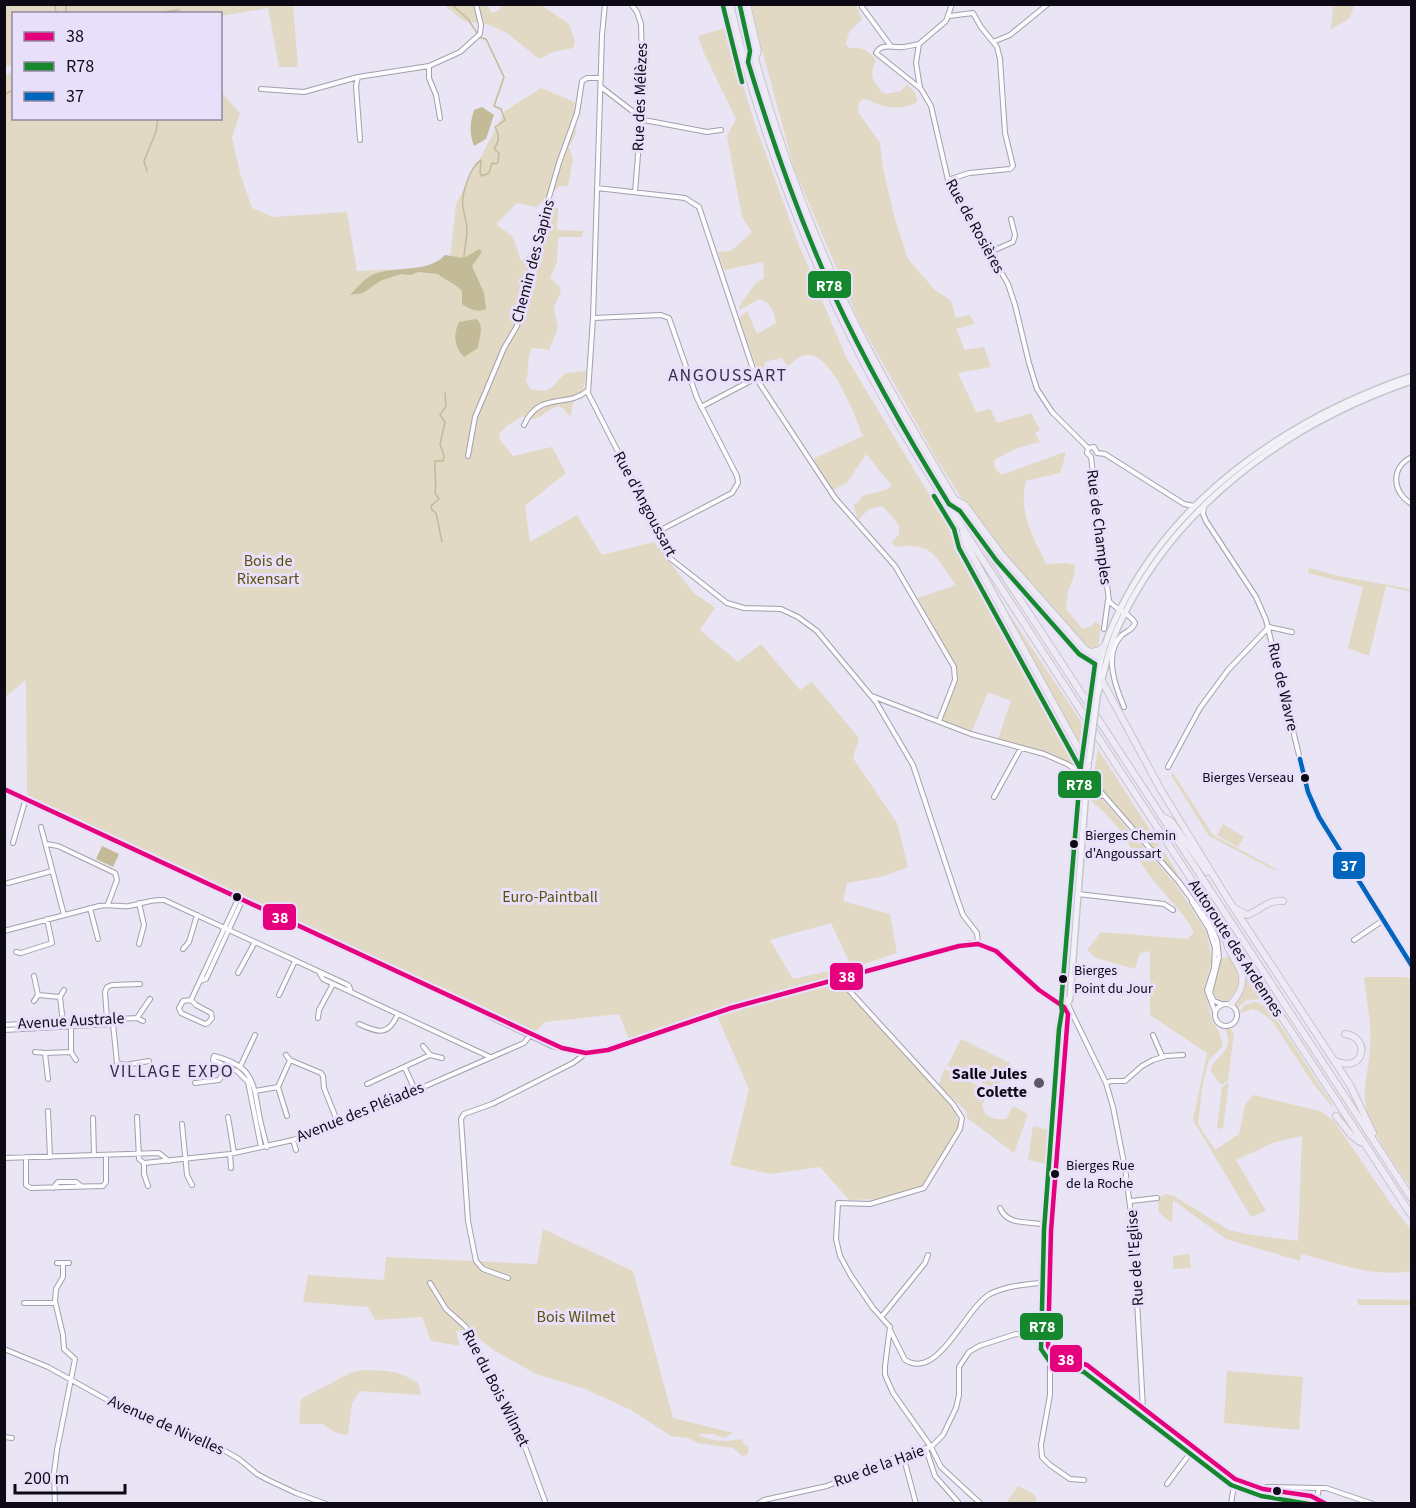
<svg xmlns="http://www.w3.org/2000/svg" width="1416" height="1508" viewBox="0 0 1416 1508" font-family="'Source Sans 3',sans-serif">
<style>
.green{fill:#e1d9c4}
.water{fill:#c3ba98}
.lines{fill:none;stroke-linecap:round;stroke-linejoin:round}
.stream{stroke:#c3ba98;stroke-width:1.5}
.minor-casing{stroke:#a49fac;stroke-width:6}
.major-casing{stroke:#c8c4cc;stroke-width:8}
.highway-casing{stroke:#c8c4cc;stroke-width:8}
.minor{stroke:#fcfbfd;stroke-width:4}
.major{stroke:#f3f1f8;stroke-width:5}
.highway{stroke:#ede9f5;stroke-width:6}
.major-bridge-casing{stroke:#c8c4cc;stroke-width:8;stroke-linecap:butt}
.major-bridge{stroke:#f3f1f8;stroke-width:5}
.bus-1-casing{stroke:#e8dffa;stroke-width:9}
.bus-2-casing{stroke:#e8dffa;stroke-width:9}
.bus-3-casing{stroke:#e8dffa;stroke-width:9}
.bus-1{stroke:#e5007d;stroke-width:4.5}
.bus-2{stroke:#15882e;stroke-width:4.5}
.bus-3{stroke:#0065bd;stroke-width:4.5}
.bus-dot{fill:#0e0a15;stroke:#e8dffa;stroke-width:2}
.poi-dot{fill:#5b5763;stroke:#e8dffa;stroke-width:2}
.labels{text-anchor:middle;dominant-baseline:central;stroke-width:6;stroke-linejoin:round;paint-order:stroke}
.bus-label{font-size:14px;fill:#0e0a15;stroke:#e8dffa;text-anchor:start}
.street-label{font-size:16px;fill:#0e0a15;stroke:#e8dffa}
.park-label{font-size:16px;fill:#5d500c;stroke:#e8dffa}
.poi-label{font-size:16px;font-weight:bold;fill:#0e0a15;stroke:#e8dffa;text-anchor:end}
.neighbourhood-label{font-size:18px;letter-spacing:1.5px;fill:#382e49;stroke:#e8dffa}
.line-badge{stroke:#e8dffa;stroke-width:2}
.badge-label{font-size:16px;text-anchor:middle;font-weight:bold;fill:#fff}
</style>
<rect width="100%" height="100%" fill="#eae5f4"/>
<path class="green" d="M5 4 299 5 293 6 298 67H279L268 8 221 16 220 14H14L13 66 5 65Z
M444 5H487L492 13 499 10 501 5H541L569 24 575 41 573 48 553 52 539 59 507 33 490 25 464 21Z
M750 5H856L862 19 849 32 846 44 849 48C862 47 869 50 876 61L872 71 873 79 881 91 887 94 901 91 907 84 916 94 917 102C906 109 889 109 877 104 871 102 870 99 863 99L859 103 858 112 880 143 883 168 894 216 908 259 934 289 951 301 956 318 970 315 975 324 956 329 965 350 984 347 991 367 958 373 976 412 990 409 997 423 1031 413 1040 430 1035 433 1040 442 1017 448 994 460 995 468 1001 475 1065 452C1065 461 1062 466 1060 473L1026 481C1018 512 1033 537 1046 564L1065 563 1075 565 1074 576 1068 591 1066 609 1083 629 1092 626 1095 621 1101 626 1098 647 1093 648 1086 645 1016 567 973 516 936 458 859 321 794 168Z
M1333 5H1354L1350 18 1331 29Z
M725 28 755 124 798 243 846 357 927 491 1086 729 1082 770 1054 755 998 739 1011 701 988 692 972 731 942 720 958 680 957 668 918 598 956 585C935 557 933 541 895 547L892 542 899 534V525L883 506 869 509 858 520 853 505 859 502 862 496C873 492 882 493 892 486L866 454 847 483 833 490 813 459 863 436C855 416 833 356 809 355 801 354 794 361 788 366L781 358 765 362 763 371 758 372 739 318 747 311 757 334 776 323C773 311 772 303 759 299L740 310 739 306 756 283 764 278 763 262 724 270 718 252 731 251 752 232 742 217 727 136 736 119 704 53 698 36Z
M13 70 14 118H220L221 92 240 113 232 138 241 177 252 208 273 217 347 212 357 271 449 267 456 204 505 111 541 88 575 102 574 111 576 134 569 147 573 159 568 186H560L537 207 517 203 496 224 513 237 521 261C541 244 541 233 545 209L558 208 557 230 583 231 582 237H558L557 262 550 278 559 286 561 291 554 307 558 328 549 350 532 348C526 358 530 369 526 380L530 389C555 395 550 385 566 373L586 371C585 383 585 392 574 398L571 414 569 416 564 409 558 406C541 412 541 424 523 416L507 426 499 434 500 440 513 456 552 447 566 473 525 506 530 542 577 515 602 555 654 542 693 592 715 608 700 630 738 662 761 644 800 690 812 682 859 738 853 758 897 823 908 867 881 877 847 883 843 901 890 914 897 953 852 968 831 923 770 940 793 979 829 971 954 1108 960 1127 923 1190 880 1199 849 1200 820 1167 770 1174 730 1165 749 1089 715 1011 629 1039 619 1014 545 1022 535 1032 27 795 26 680 4 698V77Z
M1309 568 1339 576 1411 589V592L1386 586 1369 656 1348 648 1363 587 1308 573Z
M1098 749 1175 869 1179 878 1098 787 1094 773Z
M1173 773 1213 835 1276 869V871L1209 836 1171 775Z
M1094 796 1101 798 1177 886 1207 933 1212 961 1204 988 1212 1021 1219 1032 1223 1046 1209 1060 1203 1082 1198 1124 1215 1150 1239 1134 1245 1105 1253 1095 1320 1111 1334 1121 1391 1204 1411 1230V1271C1374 1278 1337 1263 1301 1254L1300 1261 1226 1239 1173 1200 1172 1223 1159 1213 1158 1198 1166 1194 1174 1196 1229 1230 1252 1235 1298 1241 1302 1136 1275 1142 1236 1160 1266 1211 1251 1217 1193 1120 1207 1053 1150 1015V951L1140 953 1135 969 1096 958 1087 950 1101 932 1188 939 1194 932C1184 912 1167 898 1153 880 1133 854 1120 822 1093 803L1091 800Z
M1223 824 1244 837 1238 847 1217 835Z
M1231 955C1239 971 1243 987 1230 1001 1200 1003 1220 974 1221 959Z
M1240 965 1263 999 1247 1000 1238 1007 1235 1005 1244 986Z
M1364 977H1406L1411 979V1188C1394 1162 1370 1134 1365 1102 1363 1084 1370 1064 1370 1046 1372 1023 1366 1000 1364 977Z
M1256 1002 1269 1008 1331 1102 1334 1109 1314 1085 1272 1021 1259 1011 1253 1009 1241 1013 1240 1012 1244 1005Z
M1230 1028 1234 1034 1228 1080 1223 1084H1220L1211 1071V1067C1220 1052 1234 1051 1225 1029Z
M961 1039 1010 1063 997 1090 947 1066Z
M944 1069 989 1091 982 1105 985 1114 995 1119H1006L1013 1106 1028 1114 1014 1153 967 1118 966 1111 939 1085Z
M1229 1082 1223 1128 1219 1129 1217 1127 1222 1087Z
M1033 1126 1052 1131 1050 1165 1028 1160Z
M543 1229 633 1271 673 1418 733 1433 724 1438 713 1434H697C713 1442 725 1442 742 1439L743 1443 748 1446 749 1451 747 1455 742 1456 733 1448 698 1443 688 1438 671 1436 631 1410 585 1389 536 1374 495 1351 465 1328V1330L456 1331 460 1346 431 1341 422 1317 375 1320 368 1307 303 1302 308 1275 384 1280 386 1257 537 1264Z
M1189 1254 1191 1268 1173 1269V1256Z
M1357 1299 1411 1300V1305H1358Z
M362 1370C387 1371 396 1369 418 1383L421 1395 360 1391 352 1403 348 1435 336 1433 323 1424H299L301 1399 350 1373Z
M1227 1371 1303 1377 1299 1430 1224 1423Z
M1018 1486 1035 1495 1037 1503H1006Z"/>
<path class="water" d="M482 107 494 115 486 139 474 146C469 133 470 123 474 110Z
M479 249 482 252 472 266 484 293 486 309C478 313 469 309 462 304V291C455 283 446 281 438 274L418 272 411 275 401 274 380 281 363 293 350 295C356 289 364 279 372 275 395 265 427 274 445 255L464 258Z
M476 319C485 325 479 338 478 348L464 357C454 346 453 335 459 322Z
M102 846 119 854 113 867 96 859Z"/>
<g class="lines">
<path class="stream" d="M55 4 56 14
M451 4 468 19 477 33
M181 5V4
M66 14V4
M163 14 162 12 179 10
M4 95 14 89
M147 171 144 161 156 132 158 118
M464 258C464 249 467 240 467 230 467 222 464 215 463 207 461 194 470 167 481 160L480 173 482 176 489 173 492 163 496 164 498 162 499 153 494 149C499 141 500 136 495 127L505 120 501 109 494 106 504 77 486 39 481 38
M442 542 436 513 432 510 431 506 439 499 435 493C437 482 434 472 435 461H443L444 456 440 444 445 422 440 415 446 406 445 393"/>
<defs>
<path id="minor" d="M605 4 602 35 593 318 588 393 637 489 663 548 671 559 727 603 744 608 781 609 798 617 817 631 876 702 913 765 958 901 963 915 977 933 978 944
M631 4 637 12 641 24 642 61 641 118 635 192
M862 7 890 45
M993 42 1010 35 1048 4
M919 44C912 45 905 48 898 47 889 47 881 44 876 53L921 89 931 106 948 180 1008 284 1015 305 1029 363 1037 389 1052 412 1088 448
M429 66V78L436 95 440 118
M358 77 356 86 360 140
M601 87 644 120 707 132 721 130
M920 88 916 63 919 44 946 21 952 4
M261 89 304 92 358 77 429 66 460 52 480 34 481 25 476 4
M948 180 969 173 1010 169 1013 166 1005 133 1000 59 997 47 981 27 973 13 949 16
M597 188 685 198 699 207 756 378 835 498 895 566 954 667 955 680 939 721
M990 252 1013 242 1015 235 1011 219
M593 318 661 315 669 318 697 398 737 476 738 483 732 493 657 532
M701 407 756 378
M524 425C539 391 567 408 587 391
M1088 448 1087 453 1091 457 1109 601C1116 610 1129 612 1135 623 1132 631 1126 631 1121 636 1103 655 1116 688 1124 707
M1088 448 1094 447 1097 453 1105 454 1184 504 1194 506
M468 456 475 417 504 348 517 326 525 285 542 241 545 211 559 163 577 113 582 81 587 78H601
M1412 457C1390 467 1392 493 1412 504
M1204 505 1203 514 1206 521 1256 597 1266 620 1308 792 1313 804 1412 967
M1269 627 1292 632
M1104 629 1108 600
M872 696 971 734 1044 754 1067 764 1088 777 1179 882 1211 926 1217 940 1219 957 1210 993 1214 1001 1222 1004
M1168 767 1200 708 1228 670 1269 627
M1087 785 1101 796
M4 789 477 1009
M994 797 1021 748
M41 827 64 915
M13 843 26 798
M46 844 58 846 115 873 117 880 108 904
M8 883 52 871
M1078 894 1164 904 1173 910
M1192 902 1209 929 1215 948 1214 968 1207 990 1215 1012
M139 903 144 925 139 944
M90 908 98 939
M4 931 99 906C109 904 119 907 129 906 141 904 151 899 164 900L346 984 349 986 351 992
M1354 940 1382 921
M183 949 189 942 197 915
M16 952 21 953 52 943 47 919
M319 972 323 979 490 1057
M238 973 255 942
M34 976 38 995 60 997
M840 979 846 987 953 1104 962 1118 960 1129 924 1188 870 1204 838 1203 836 1239 840 1256 851 1276 873 1308 890 1327 885 1366V1375L893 1393 931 1447 941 1467 981 1504
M200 981 206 979 243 899
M279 995 295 961
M191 1000 196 1005 211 1013 212 1018 208 1023 205 1024 181 1013 179 1008 183 1001 191 1000 239 897
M34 1001 38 995
M1215 1015a11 11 0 1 1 22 0a11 11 0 1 1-22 0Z
M1068 1005 1106 1083 1113 1107 1125 1168 1133 1229 1143 1408
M477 1009 493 1018 552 1046 572 1051 598 1052 731 1008 970 943C1000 945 1017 972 1039 990 1045 995 1052 999 1058 1003
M1070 1011 1066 1030 1051 1231 1048 1339V1346L1053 1355 1087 1365 1235 1479 1263 1489 1311 1496 1327 1504
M489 1014 556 1045
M137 1018 143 1021
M318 1018 319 1010 333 984
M107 1019 105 992 107 987 112 985 140 984
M116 1019 113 1024 117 1063 125 1065 149 1061
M63 1023 60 997 64 990
M359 1024C379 1033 388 1036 398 1014
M4 1025 137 1018 150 999
M4 1030 113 1024
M1153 1035 1162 1056
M423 1046 430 1055 442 1058
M35 1052 45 1053
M71 1052 76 1060
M286 1055 290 1060
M240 1067 255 1035
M405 1068 415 1090
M48 1079 45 1053 71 1052V1025
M195 1083 219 1080 227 1066
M1106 1083 1111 1081H1125L1142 1066 1153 1060 1166 1056 1183 1055
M367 1084 430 1055
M278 1087 290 1060 321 1073 323 1076 324 1088 338 1123
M278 1087 287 1116
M255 1091 278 1087
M48 1111 50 1157
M137 1117 139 1159 144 1163 230 1154 293 1140 348 1120 524 1043 531 1034
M228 1117 234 1153
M93 1118 94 1155
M182 1124 187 1175 192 1185
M293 1140 296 1150
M261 1147 248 1082 237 1071 213 1060 214 1056C252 1066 253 1079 259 1114 261 1125 264 1136 267 1147
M230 1154 231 1168
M26 1157V1185L31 1188 103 1186 106 1182V1155
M4 1158 159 1153 169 1161
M144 1163V1174L148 1186
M53 1188 58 1182H76L81 1186
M1131 1201 1157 1198
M1000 1208C1008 1227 1029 1220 1045 1225L1048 1246 1051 1247
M57 1263H69
M508 1278 483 1269 476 1261 468 1221 461 1119 464 1114 492 1104 573 1063 585 1054
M430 1283 446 1309 466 1327 524 1444 546 1504
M24 1303H55
M882 1316 925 1263 928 1255
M890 1330 905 1360C939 1381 965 1308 990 1294 1008 1285 1030 1284 1050 1282
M4 1349 48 1367 129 1412 159 1424 188 1432 208 1441 239 1459 257 1474 268 1480 296 1493 326 1504
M1053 1355 1050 1361V1395L1041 1445 1042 1457 1050 1465 1070 1479 1084 1480
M4 1437 12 1438
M926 1449 935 1476 958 1502
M903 1455 916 1504
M1167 1484 1194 1448
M1263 1489 1266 1487 1319 1488
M1270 1491 1274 1504
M1317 1498 1319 1488H1326L1373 1504
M55 1504 54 1473 57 1450 75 1359 64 1349 63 1335 55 1301 56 1289 63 1277V1263
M758 1504 764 1500 827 1486 907 1453 931 1447 943 1435 956 1408 959 1395V1367L969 1352 979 1346 1016 1334 1048 1339
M1231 1504 1235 1479"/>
<path id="major" d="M1098 693C1105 671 1108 648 1118 627 1173 506 1288 423 1412 381
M1097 697C1096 661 1109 629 1126 598 1184 489 1297 415 1412 376
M1069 1001 1062 997 1058 1003 1061 1006 1066 1007 1070 998 1088 763"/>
<path id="highway" d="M730 4C759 130 806 251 865 365 900 431 941 494 981 557 1019 616 1058 675 1096 734 1201 895 1306 1056 1412 1216
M741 4C767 113 805 221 854 321 885 383 920 441 955 500L1412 1199
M747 4 758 51 755 59
M956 500 965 505 1002 555 1085 649 1100 658
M963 532 966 544 1088 766
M1092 652 1100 650 1104 646
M1102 681 1161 790 1226 896 1350 1085 1373 1133
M1161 816 1171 821 1207 872
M1236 909 1247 915C1260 911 1268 899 1283 901
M1225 932C1224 960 1260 970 1231 1004
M1335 1061C1365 1074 1371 1037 1345 1034
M1336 1116 1351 1135 1360 1142"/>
</defs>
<use href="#minor" class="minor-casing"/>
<use href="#major" class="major-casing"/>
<use href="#highway" class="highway-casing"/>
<use href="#minor" class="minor"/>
<use href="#major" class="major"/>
<use href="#highway" class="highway"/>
<defs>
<path id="major-bridge" d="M1089 760 1097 697"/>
</defs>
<use href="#major-bridge" class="major-bridge-casing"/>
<use href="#major-bridge" class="major-bridge"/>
<defs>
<path id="bus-1" d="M4 789 562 1048 586 1053 608 1050 731 1008 959 946 978 944 996 951 1039 990 1064 1007 1068 1014 1051 1231 1048 1346 1053 1355 1087 1365 1235 1479 1263 1489 1311 1496 1326 1504"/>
<path id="bus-2" d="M723 6 742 82
M740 6 750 51 748 62C772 141 799 218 833 293 867 366 907 436 949 504L960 511 996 560 1079 654 1095 664 1081 765 1061 1004 1062 1011 1059 1029 1044 1230 1041 1349 1050 1362 1084 1372 1231 1485 1261 1496 1309 1504
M934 496 954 529 959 548 1081 770"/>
<path id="bus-3" d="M1300 759 1308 792 1319 817 1412 966"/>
</defs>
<use href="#bus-1" class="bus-1-casing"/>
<use href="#bus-2" class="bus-2-casing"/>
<use href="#bus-3" class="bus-3-casing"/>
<use href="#bus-1" class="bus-1"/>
<use href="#bus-2" class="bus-2"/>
<use href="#bus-3" class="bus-3"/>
</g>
<g class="bus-dot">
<circle cx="1305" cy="778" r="5"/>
<circle cx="1074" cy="844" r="5"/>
<circle cx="237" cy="897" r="5"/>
<circle cx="1063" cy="979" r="5"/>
<circle cx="1055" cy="1174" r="5"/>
<circle cx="1277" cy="1491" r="5"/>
</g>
<circle class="poi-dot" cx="1039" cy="1083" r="6"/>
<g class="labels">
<g class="bus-label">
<text x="1294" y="778" text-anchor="end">Bierges Verseau</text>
<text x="1085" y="836">Bierges Chemin<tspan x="1085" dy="18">d'Angoussart</tspan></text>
<text x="1074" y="971">Bierges<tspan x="1074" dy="18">Point du Jour</tspan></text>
<text x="1066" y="1166">Bierges Rue<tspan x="1066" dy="18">de la Roche</tspan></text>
</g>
<g class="street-label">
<text transform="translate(640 97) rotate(-88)">Rue des Mélèzes</text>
<text transform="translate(975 226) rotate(61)">Rue de Rosières</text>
<text transform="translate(533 261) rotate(-75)">Chemin des Sapins</text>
<text transform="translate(645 504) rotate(62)">Rue d'Angoussart</text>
<text transform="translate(1099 527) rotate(83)">Rue de Champles</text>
<text transform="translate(1283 687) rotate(77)">Rue de Wavre</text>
<text transform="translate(1236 948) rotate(57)">Autoroute des Ardennes</text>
<text transform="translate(71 1021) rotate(-3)">Avenue Australe</text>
<text transform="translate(360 1112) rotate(-22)">Avenue des Pléiades</text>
<text transform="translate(1135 1258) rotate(-94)">Rue de l'Eglise</text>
<text transform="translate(496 1388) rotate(63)">Rue du Bois Wilmet</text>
<text transform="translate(166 1425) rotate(24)">Avenue de Nivelles</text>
<text transform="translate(879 1466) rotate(-20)">Rue de la Haie</text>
</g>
<g class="park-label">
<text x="268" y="561">Bois de<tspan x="268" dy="18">Rixensart</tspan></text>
<text x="550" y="897">Euro-Paintball</text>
<text x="576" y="1317">Bois Wilmet</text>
</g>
<g class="poi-label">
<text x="1027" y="1074">Salle Jules<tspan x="1027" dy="18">Colette</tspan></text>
</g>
<g class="neighbourhood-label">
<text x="728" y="375">ANGOUSSART</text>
<text x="172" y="1071">VILLAGE EXPO</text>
</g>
</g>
<g class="line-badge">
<rect x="807" y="270" width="45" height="29" rx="6" fill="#15882e"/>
<rect x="1057" y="770" width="45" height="29" rx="6" fill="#15882e"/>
<rect x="1332" y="851" width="34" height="29" rx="6" fill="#0065bd"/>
<rect x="262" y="903" width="35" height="28" rx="6" fill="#e5007d"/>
<rect x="829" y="962" width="35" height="29" rx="6" fill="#e5007d"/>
<rect x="1019" y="1312" width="45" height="29" rx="6" fill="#15882e"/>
<rect x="1049" y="1344" width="34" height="29" rx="6" fill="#e5007d"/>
</g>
<g class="badge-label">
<text x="829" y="291">R78</text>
<text x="1079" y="790">R78</text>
<text x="1349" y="871">37</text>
<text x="280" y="923">38</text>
<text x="847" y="982">38</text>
<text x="1042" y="1332">R78</text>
<text x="1066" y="1365">38</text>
</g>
<rect width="1416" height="1508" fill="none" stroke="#0e0a15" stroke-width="12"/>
<rect x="12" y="12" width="210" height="108" fill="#e8dffa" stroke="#918a9e" stroke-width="1.5"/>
<rect x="24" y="32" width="30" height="9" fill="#e5007d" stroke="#918a9e" stroke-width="1.5"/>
<text x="66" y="42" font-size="18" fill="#0e0a15">38</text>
<rect x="24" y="62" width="30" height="9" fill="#15882e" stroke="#918a9e" stroke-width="1.5"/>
<text x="66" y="72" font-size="18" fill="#0e0a15">R78</text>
<rect x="24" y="92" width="30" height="9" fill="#0065bd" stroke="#918a9e" stroke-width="1.5"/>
<text x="66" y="102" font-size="18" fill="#0e0a15">37</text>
<path d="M15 1484v9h110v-9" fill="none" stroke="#0e0a15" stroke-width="3"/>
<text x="24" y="1484" font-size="18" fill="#0e0a15" stroke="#e8dffa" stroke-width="4.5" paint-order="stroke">200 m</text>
</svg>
